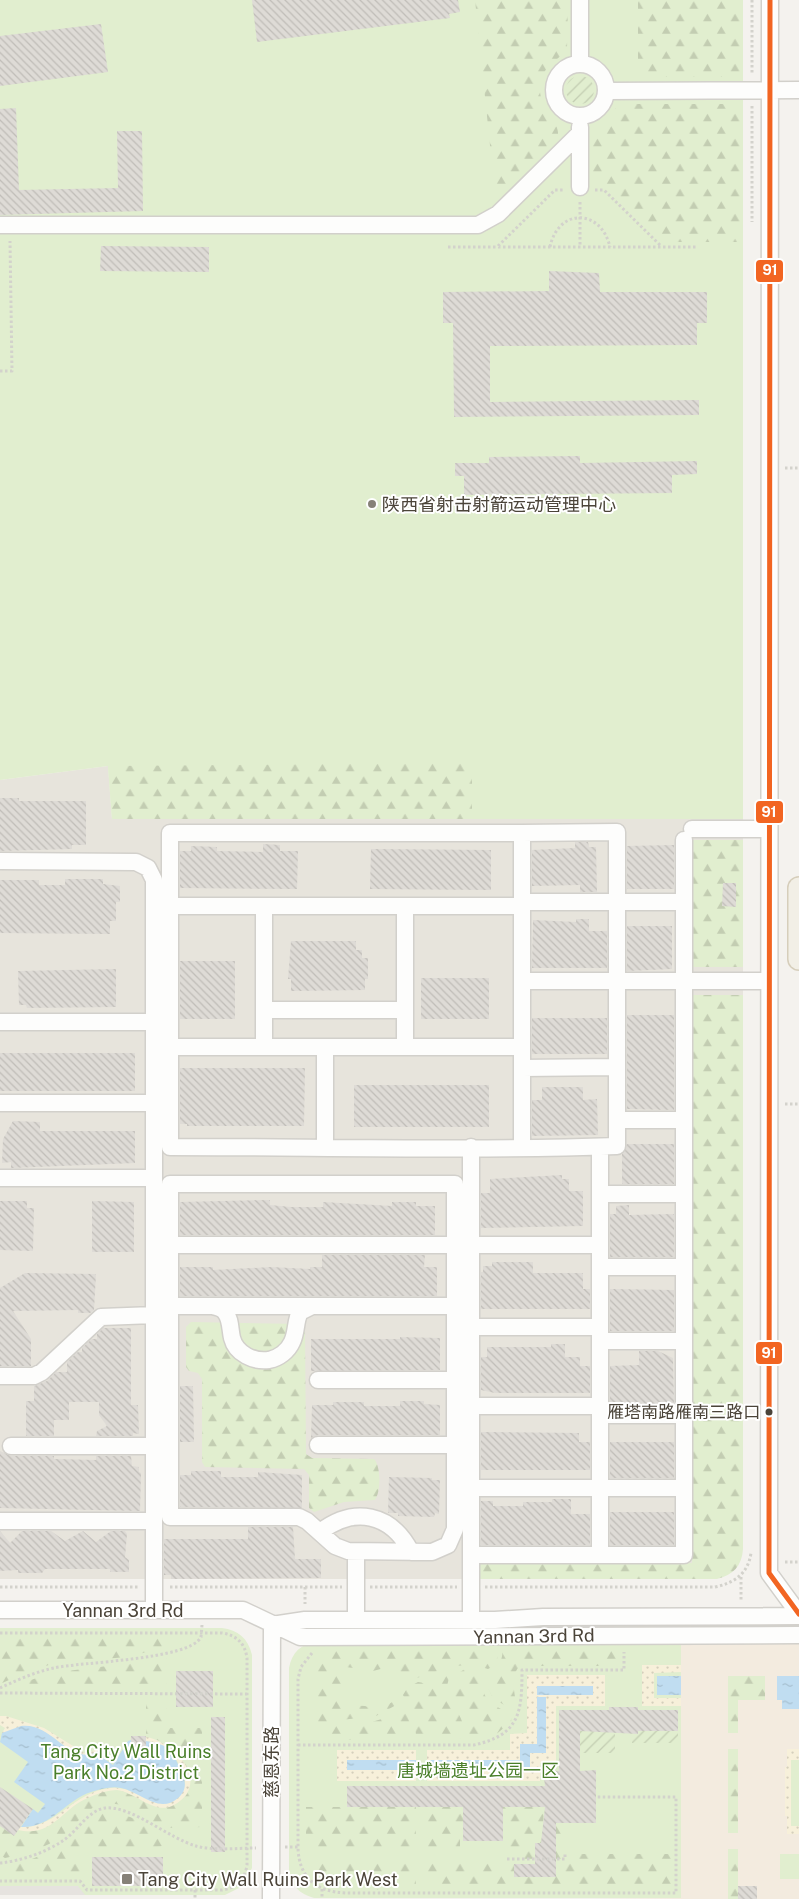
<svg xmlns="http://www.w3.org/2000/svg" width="799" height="1899" viewBox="0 0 799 1899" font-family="'Public Sans','Noto Sans SC',sans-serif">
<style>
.residential{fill:#e7e4dc}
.commercial{fill:#f3ebdf}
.green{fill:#e1eecf}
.forest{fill:url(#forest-firs);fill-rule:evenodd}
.sand{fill:url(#sand-dots)}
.garden{fill:url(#garden-furrows)}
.parking{fill:#e6e3df}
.water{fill:url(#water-ripples)}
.building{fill:url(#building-back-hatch)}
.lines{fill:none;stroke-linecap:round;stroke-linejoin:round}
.minor-casing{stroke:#d2d0cb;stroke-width:19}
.major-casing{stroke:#d6cebb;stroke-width:24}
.path{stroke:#d3d2cc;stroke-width:3;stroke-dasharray:2.5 2.5;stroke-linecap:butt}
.minor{stroke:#fdfdfc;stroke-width:16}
.major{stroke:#f2efe6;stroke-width:21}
.bus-1-casing{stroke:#fff;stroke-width:9}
.bus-1{stroke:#f26522;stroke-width:5}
.poi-dot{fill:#868178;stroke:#fff;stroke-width:2}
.bus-dot{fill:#4b4439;stroke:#fff;stroke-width:2}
.labels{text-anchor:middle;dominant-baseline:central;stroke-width:4;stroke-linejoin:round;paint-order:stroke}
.bus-label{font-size:17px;fill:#4b4439;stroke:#fff;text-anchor:end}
.poi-label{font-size:18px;fill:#4b4439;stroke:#fff;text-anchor:start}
.street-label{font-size:18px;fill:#4b4439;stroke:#fff}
.park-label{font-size:18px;fill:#4a7f2a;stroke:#fff}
.line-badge{stroke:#fff;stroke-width:2}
.badge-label{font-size:14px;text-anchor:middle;font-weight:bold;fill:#fff}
</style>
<defs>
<pattern id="forest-firs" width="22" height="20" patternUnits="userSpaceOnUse" patternTransform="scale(1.25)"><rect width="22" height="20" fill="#e1eecf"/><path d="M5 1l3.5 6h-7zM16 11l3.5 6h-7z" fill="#c3cdb2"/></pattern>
<pattern id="sand-dots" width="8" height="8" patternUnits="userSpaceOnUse" patternTransform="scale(1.25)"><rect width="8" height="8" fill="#f7f0da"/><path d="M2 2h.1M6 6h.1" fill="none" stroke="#d5cfbc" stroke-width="1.8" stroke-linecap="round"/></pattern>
<pattern id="garden-furrows" width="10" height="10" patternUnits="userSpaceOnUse" patternTransform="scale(1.25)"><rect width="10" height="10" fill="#e1eecf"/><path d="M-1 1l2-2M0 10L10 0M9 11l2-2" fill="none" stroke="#c3cdb2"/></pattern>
<pattern id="water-ripples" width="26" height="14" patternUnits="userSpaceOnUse" patternTransform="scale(1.25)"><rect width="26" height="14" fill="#c0ddf1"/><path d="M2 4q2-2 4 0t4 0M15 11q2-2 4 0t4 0" fill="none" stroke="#a6bfcf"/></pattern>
<pattern id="building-back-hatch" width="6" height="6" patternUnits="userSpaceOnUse" patternTransform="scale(1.25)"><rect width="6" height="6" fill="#dedbd6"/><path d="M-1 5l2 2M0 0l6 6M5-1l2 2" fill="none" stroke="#c0bdb8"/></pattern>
</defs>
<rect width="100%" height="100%" fill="#f4f2ee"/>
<path class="residential" d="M108 766 112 819H743V840H693V967H743V995H692V1563H480V1579H0V780Z"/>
<path class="commercial" d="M681 1644H799V1899H592L681 1898Z"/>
<path class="green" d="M0 0H743V819H112L108 766 0 780Z
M0 1628H222C238 1630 248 1638 252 1655V1868L243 1886 225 1895H0Z
M316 1642 681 1644V1898H314C300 1894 291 1886 289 1871V1668C292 1652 301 1644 316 1642Z
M791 1760H799V1826H791Z
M780 1854H799V1879H780Z"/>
<path class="forest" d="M475 0H568L567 49C560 59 548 63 543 75 529 107 567 122 556 140L504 190 498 189 494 184Z
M638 0H743V77H651L644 75 638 66Z
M629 104H743V242H662L606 187 591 186 593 132 617 107Z
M472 763V819H112L108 766Z
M692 840H743V967H692Z
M692 995H743V1549C742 1566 733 1575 717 1579H480V1563H692Z
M191 1322 302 1324 305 1329 306 1454 312 1458 374 1459C381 1466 381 1492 375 1500L344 1502 314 1512 309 1508V1475L304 1469 205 1467 202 1462V1379L198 1373 189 1371 186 1367V1327Z
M0 1635H167V1647L127 1657 55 1663 27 1672 0 1684Z
M345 1647 497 1648C499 1657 497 1665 488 1669 455 1658 437 1674 406 1681L399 1679 392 1666 373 1671 346 1667 341 1673 348 1686 341 1692 340 1698 344 1705 365 1706 377 1710 398 1699V1704L376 1716 332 1721 318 1728 317 1661 329 1651Z
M502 1648H618V1666H520C509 1676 515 1692 516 1704L509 1708 493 1698 488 1688C489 1671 505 1666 502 1648Z
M167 1656V1686H15C65 1664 115 1670 167 1656Z
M465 1669 483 1673C485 1678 482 1683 483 1689 485 1704 501 1708 512 1715L511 1722 494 1736 474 1739 470 1737C468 1730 468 1724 465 1717 458 1701 448 1693 455 1675Z
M449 1672 450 1674 446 1690 431 1680Z
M728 1676H765V1700H738V1733H728Z
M418 1682C437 1683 474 1720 461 1739L433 1735 419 1737 416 1735 414 1718 403 1695 408 1687Z
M146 1700H167V1728H202V1827C191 1827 178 1830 168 1827 146 1823 128 1800 104 1804 86 1806 76 1827 62 1836 46 1848 24 1854 5 1858L0 1855V1831L3 1827C12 1829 24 1833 33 1831 65 1825 82 1787 118 1791 129 1792 148 1804 161 1808L184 1798 191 1788C186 1761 176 1743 146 1737Z
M400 1709 405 1712C410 1720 413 1730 407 1738L383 1736 338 1741 319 1737C327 1719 359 1726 375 1721 384 1719 392 1714 400 1709Z
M728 1749H738V1833H728Z
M306 1807H416V1850H306Z
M427 1807H544L543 1823H563V1854H671V1888H427V1862H507L506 1824H460V1850H427ZM535 1843H556V1856H535ZM514 1864H556V1877H514Z
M103 1812C123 1810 150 1826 167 1837 166 1844 163 1847 156 1847L89 1848 83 1854 82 1876H0V1868L27 1861 59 1848Z
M728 1849H738V1899H728Z
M309 1862H416V1888C381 1888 326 1899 309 1862Z"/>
<path class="sand" d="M642 1665H681V1672L654 1673V1698H681V1706H642Z
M527 1675H605V1706H556V1763H540V1781H427V1770H529L530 1753H546V1698H537V1744L520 1760H427V1750H510V1734L527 1733Z
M0 1716H6L44 1728 86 1754 105 1745C87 1776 56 1734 36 1728 22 1723 15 1732 2 1733L5 1728 0 1725Z
M146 1737C176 1742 212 1784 174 1805 155 1816 136 1792 117 1790 108 1790 96 1794 88 1798 63 1807 53 1838 18 1830L21 1827C58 1828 71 1793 110 1788 136 1784 153 1814 179 1797L185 1783V1776L172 1751 159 1744 146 1741Z
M787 1749H799V1760H791V1826H799V1834H787V1816H785V1767H787Z
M337 1750H416V1760L347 1761 348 1770H416V1781H337Z"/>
<path class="garden" d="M566 90a14 14 0 1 1 28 0a14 14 0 1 1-28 0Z
M580 1731H609V1734H615V1753H580Z
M638 1731H678V1743H632V1734H638Z"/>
<path class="parking" d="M0 1886H78L85 1895H0Z"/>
<path class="water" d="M657 1676H681V1695H657Z
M777 1676H799V1709H782V1700H777Z
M537 1686H593V1695H537Z
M537 1697H546V1753H530V1770H427V1760H520V1744H537Z
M21 1726C55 1722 70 1771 102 1749L99 1755 113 1765 128 1741 131 1740V1751L146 1741C153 1742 161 1744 168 1748 173 1751 174 1755 176 1760 181 1772 192 1786 178 1798 159 1815 139 1791 121 1788 111 1786 101 1789 91 1792 64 1801 52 1828 21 1827L33 1809 38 1813 45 1804 14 1782 28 1762 0 1742 2 1733Z
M347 1760H416V1770H347Z"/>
<path class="building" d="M252 0H458L460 12 449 14 450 18 257 42Z
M101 24 108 72 0 86V36Z
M16 108 19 190 118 188 117 131H142L143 211 0 215V109Z
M101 246 209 247V272L100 271Z
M549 271 599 273 600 292H707V323H697V345L490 346V402L699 400V415L454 417 453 323H443V292L549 291Z
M580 456V463L697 461V474L672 475V493L464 495V476H455V463H489V457Z
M0 798H19V801H86V845H72V849L0 851Z
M575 842H588L589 847H596L597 892H580V885L532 886V850L575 848Z
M263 844 280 845V851H298L297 889 180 888V851H191V846L217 847V851L263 852Z
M674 845V889H627V846Z
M371 849 491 850V890L370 889Z
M65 879H103V884L120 886V902H116V921H110V934L0 933V880H39V885H65Z
M723 883H736V907L722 906Z
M576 919H589V931H607V968H532L533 920 576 922Z
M627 926H672V969L627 971Z
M291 941H356V950H362V958H368V979H365V990L291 991V979H288Z
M180 961H235V1019H180Z
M116 969V1007L27 1008 26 1005H19L18 971Z
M421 978H489V1019H421Z
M627 1015H674V1110L627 1109Z
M532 1018H607V1054H532Z
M0 1053H135V1091H0Z
M180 1068H305L304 1126H187V1124H180Z
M354 1085H489V1127H354Z
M542 1087H583V1100L597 1099 598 1135 532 1136V1100H542Z
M13 1121 40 1122V1131H135V1163L11 1168V1162L2 1163 3 1139Z
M627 1144H674V1184H622V1154Z
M562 1175V1179H569V1191H583V1226L481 1228V1193H490V1179Z
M270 1200V1205L291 1207H323V1202L392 1206V1202H416V1206H435V1235H180V1202Z
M0 1201H27V1208H34L33 1251 0 1250Z
M92 1201 134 1202V1252H92Z
M629 1205V1215L674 1214V1257H610V1214H616V1206Z
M322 1255H425L424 1267H437V1296H180V1267H213V1270L271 1267 310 1269V1267H322Z
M492 1262H533V1273H583V1289H590V1309H481V1272H483V1266H492Z
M25 1273 96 1274 94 1310 90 1313H78V1310L13 1311 31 1339V1366H0V1288Z
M610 1289 674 1290V1331H610Z
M103 1328H131V1405H138L139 1434 133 1433V1436H96L97 1431 107 1426 99 1415V1402H69V1420H54V1436H26V1401H34V1386L47 1381 56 1372H67V1362L78 1352H82V1348L92 1339H97V1334Z
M400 1337 440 1338V1370L311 1371V1339H400Z
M551 1344H565V1357H580V1366H590V1393H495L481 1390V1357H487V1347H551Z
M639 1351H658L673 1358 674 1404H610V1366L639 1365Z
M180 1386H193L194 1442H180Z
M400 1401H424V1404L440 1405V1435H318L311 1438 312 1405H333V1402H364V1406H400Z
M481 1432 579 1433V1442H590V1470H481Z
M610 1442H674V1478H610Z
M0 1451 11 1456H54V1459L96 1460V1456H131L132 1466 139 1467V1472L141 1473 140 1511 0 1508Z
M191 1471H221V1477H258V1472L302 1475V1508L180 1507V1475H191Z
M389 1477 432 1478V1480H440L439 1514 435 1513 434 1517 398 1516V1513H388Z
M552 1499H571V1514H590V1545H481V1501H493V1506H523V1502H552Z
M610 1512H674V1545H610Z
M248 1527H293L295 1559H321V1578L171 1579V1575H164V1539H248Z
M0 1531 10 1543 22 1531H51L65 1541 83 1531 96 1542 111 1531H125L127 1534 125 1557 129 1560V1572H110V1569H45L42 1573H18V1570L0 1571Z
M176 1671H213V1707H176Z
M609 1707H638V1710H678V1731H638V1734L580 1731V1771L596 1770V1823H556V1877H514V1864H535V1843H541L545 1807H503V1841H463V1807H347V1786H545L543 1770 559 1771V1710H609Z
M211 1717H225V1852H211Z
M131 1736H146V1751H131Z
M0 1787 33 1809 14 1836 0 1826Z
M92 1857H163V1886H92Z
M738 1886H757V1899H738Z"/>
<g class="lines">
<defs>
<path id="minor" d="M580 0V64
M770 0 769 1573 799 1614
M554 90a26 26 0 1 1 52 0a26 26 0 1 1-52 0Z
M606 91 799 90
M580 127V187
M0 225H478L498 214 580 133
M692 829H769
M522 833 617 832V1146C469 1151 319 1147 170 1147V833H522V1147
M0 861 136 862 148 868 154 880V1610
M522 902H684
M170 906H522
M264 906V1047
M405 906V1047
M522 981H769
M264 1010H405
M0 1022H154
M170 1047H522
M325 1047V1147
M522 1068 617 1067
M0 1103H154
M617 1120H684
M471 1147V1620
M600 1147V1555
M0 1178H154
M600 1194H684
M170 1245H455V1529L448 1545 432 1552 348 1551 335 1546 307 1521 299 1517H170Z
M170 1245V1184H455V1245
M471 1245H600
M600 1267H684
M170 1306H455
M212 1306C217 1307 222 1308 225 1312 231 1319 230 1330 232 1338 236 1354 254 1362 269 1360 279 1358 288 1351 292 1342 297 1332 295 1321 300 1312L312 1306
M471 1327H600
M600 1341H684
M0 1376H34L42 1372 101 1317 154 1315
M318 1380H455
M471 1406H600
M600 1415H684
M318 1445H455
M11 1446H154
M471 1488H684
M0 1521H154
M320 1532C354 1506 391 1513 411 1552
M356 1552V1619
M471 1555H684V840
M0 1610H243L300 1637 799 1635
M272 1625 305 1620H495L543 1617 799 1616
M271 1899 272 1625"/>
<path id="major" d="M799 888V959"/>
</defs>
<use href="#minor" class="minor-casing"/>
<use href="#major" class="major-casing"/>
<path class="path" d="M752 0V74
M752 106V222
M595 190H604L661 246
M580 202V247
M498 246 555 190H564
M448 247H698
M550 247C558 208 601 208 610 247
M0 371H12L10 241
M785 468H799
M785 1104H799
M785 1562H799
M741 1577V1600
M0 1587H139
M170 1587H342
M305 1587V1604
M370 1587H457
M485 1587H715C734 1583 748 1574 751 1553
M0 1633H222C236 1635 245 1643 247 1658V1865C245 1880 236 1888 222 1890H87L80 1881H0
M312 1653 301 1667 298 1679V1848C299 1878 317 1892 346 1893H676V1797H596
M0 1688C17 1680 35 1672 54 1668 79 1662 190 1660 201 1637L202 1625
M0 1693 247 1694
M298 1745H474C520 1735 522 1712 522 1670H624V1652
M285 1847H298
M507 1859H565V1854
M0 1863C21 1861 47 1852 64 1840 77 1831 89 1810 105 1808 131 1805 170 1839 196 1846 214 1851 237 1848 256 1848
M322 1889V1899
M195 1890V1899"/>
<use href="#minor" class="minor"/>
<use href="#major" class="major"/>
<defs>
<path id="bus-1" d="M770 0 769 1573 799 1614"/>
</defs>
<use href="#bus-1" class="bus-1-casing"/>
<use href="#bus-1" class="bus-1"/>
</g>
<g class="poi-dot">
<circle cx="372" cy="504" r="5"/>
<rect x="121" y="1873" width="12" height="12" rx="2.5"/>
</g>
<circle class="bus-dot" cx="769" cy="1412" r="4.5"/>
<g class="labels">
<g class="bus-label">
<text x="760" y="1412">雁塔南路雁南三路口</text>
</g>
<g class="poi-label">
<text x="382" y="504">陕西省射击射箭运动管理中心</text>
<text x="138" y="1879">Tang City Wall Ruins Park West</text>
</g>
<g class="street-label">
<text x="123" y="1610">Yannan 3rd Rd</text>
<text transform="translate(534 1636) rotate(-1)">Yannan 3rd Rd</text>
<text transform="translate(271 1762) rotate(-90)">慈恩东路</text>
</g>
<g class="park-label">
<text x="126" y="1751">Tang City Wall Ruins<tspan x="126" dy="21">Park No.2 District</tspan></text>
<text x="478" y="1770">唐城墙遗址公园一区</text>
</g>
</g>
<g class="line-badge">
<rect x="755" y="259" width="29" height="24" rx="5" fill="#f26522"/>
<rect x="755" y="800" width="29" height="24" rx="5" fill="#f26522"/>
<rect x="755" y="1341" width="28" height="24" rx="5" fill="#f26522"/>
</g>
<g class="badge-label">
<text x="770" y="275">91</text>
<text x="769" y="817">91</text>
<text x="769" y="1358">91</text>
</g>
</svg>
